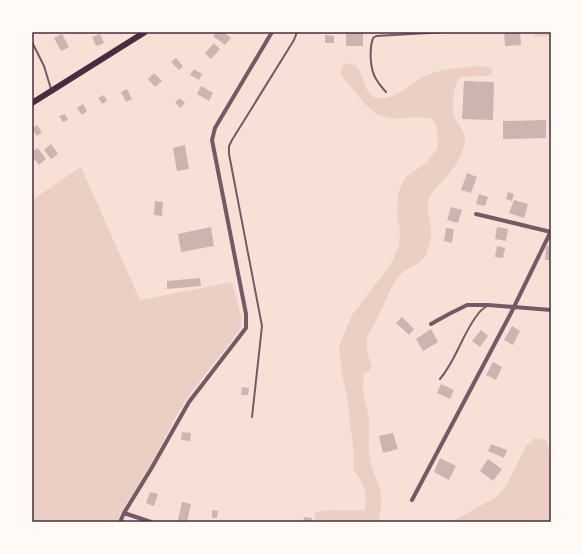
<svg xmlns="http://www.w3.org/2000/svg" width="583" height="554" viewBox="0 0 583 554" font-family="'DejaVu Sans',sans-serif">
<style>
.green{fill:#ebcfc5}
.building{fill:#ccb4b1}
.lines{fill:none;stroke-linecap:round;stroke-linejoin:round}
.service{stroke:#755966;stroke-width:2}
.minor{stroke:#755966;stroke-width:4}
.secondary{stroke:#4a2c40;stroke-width:6}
.neatline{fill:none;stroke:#4a2c40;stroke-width:1.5}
</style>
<rect width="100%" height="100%" fill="#f7e1d7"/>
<path class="green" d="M534 32H551V36L534 37Z
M349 63C351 64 355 65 357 67 365 76 364 98 379 98 397 99 408 85 423 77 440 69 452 68 471 67 477 66 486 65 492 69L491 74 486 76 460 77C453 84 451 109 455 118 459 126 465 130 465 140 463 157 452 172 440 184 436 188 431 193 429 198 425 209 431 220 431 231 432 237 430 243 428 249 425 263 412 265 402 273 389 286 387 300 379 315 375 324 369 329 367 340 366 349 368 357 372 366L368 372 364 373C364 377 363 382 363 386 362 396 368 408 369 419 370 433 367 446 370 459 372 470 377 479 380 489 382 496 381 515 378 522H315V512C331 508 348 512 365 510 366 490 366 486 353 470L354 455 347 398 342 374 339 346 352 315 391 264 399 245 400 231 397 215 398 193 405 178 427 162 437 149 438 137 436 125 432 119 417 117 393 119 376 114 365 104 342 76 341 71 343 65Z
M81 167 140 300 232 282 241 315V328L184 402 150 466 122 511 117 522H32V200Z
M535 438 546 440C555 462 551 497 551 522H451L498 496 507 484 526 446Z"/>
<path class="building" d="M216 32H223L231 38 225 45 213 36Z
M346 32H363V46H346Z
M504 32H520L521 45 505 46Z
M62 34 69 47 61 51 54 38Z
M100 34 104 43 96 46 92 37Z
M325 35 334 36V43H325Z
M214 43 220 49 211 59 205 53Z
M176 58 183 66 179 70 171 62Z
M194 69 202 74 199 80 190 75Z
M154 73 162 81 155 87 148 79Z
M464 81 494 82 493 120 462 119Z
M201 86 213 93 209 101 197 94Z
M127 89 132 99 126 102 121 92Z
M104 95 107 101 102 104 98 98Z
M180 98 185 103 180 108 175 102Z
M83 104 87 111 82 115 77 108Z
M65 114 68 120 63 122 59 116Z
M546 120V138L503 139V121Z
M37 125 42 132 37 136 32 129Z
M51 144 58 154 51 159 44 150Z
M185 145 189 169 177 171 173 148Z
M38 148 46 159 39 165 32 156V152Z
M467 173 477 177 471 193 461 190Z
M508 192 514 194 512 201 506 199Z
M479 194 488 197 485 206 476 204Z
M514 200 528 204 524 218 509 213Z
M155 201 163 202 162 216 154 215Z
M451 207 462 210 458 223 447 220Z
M211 227 214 246 181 252 178 234Z
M497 227 508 229 506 241 495 239Z
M446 228 454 229 452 243 444 241Z
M497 246 505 248 503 258 495 257Z
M546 246H551V260H545Z
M200 278 201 286 167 289V281Z
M402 317 414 329 409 335 396 323Z
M512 326 520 331 513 345 504 340Z
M431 329 438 342 423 351 416 339Z
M481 330 488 336 480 347 472 341Z
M493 362 502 367 496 380 486 375Z
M441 384 454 390 450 399 437 393Z
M242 387 249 388 248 395H241Z
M182 432 191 433 190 441 181 440Z
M393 433 398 449 383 453 379 436Z
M491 444 507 450 504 458 488 451Z
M440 458 456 466 449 480 434 472Z
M488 459 502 469 493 481 480 471Z
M150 492 158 494 154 506 146 503Z
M182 502 191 504 187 522 178 520Z
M212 510 218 511 217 518H212Z
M304 517 312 518V522H303Z"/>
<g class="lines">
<path class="service" d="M32 42 44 66 51 89
M386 92C382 88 379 84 376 79 370 69 369 49 373 38L376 36 446 32
M440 379C457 359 462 334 478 314 480 311 484 308 487 306
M252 417 262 326 229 154V146L232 140 294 40 297 32"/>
<path class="minor" d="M476 214 551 232
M431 324 449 314 467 305H488L551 310
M412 500 511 313 551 231
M124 513 151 522
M120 522 124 513 151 469 189 402 246 328V314L212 140 215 128 272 32"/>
<path class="secondary" d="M32 103 145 32"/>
</g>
<rect width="583" height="554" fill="none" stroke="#fffaf5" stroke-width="66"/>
<rect x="33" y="33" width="517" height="488" class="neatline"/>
</svg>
